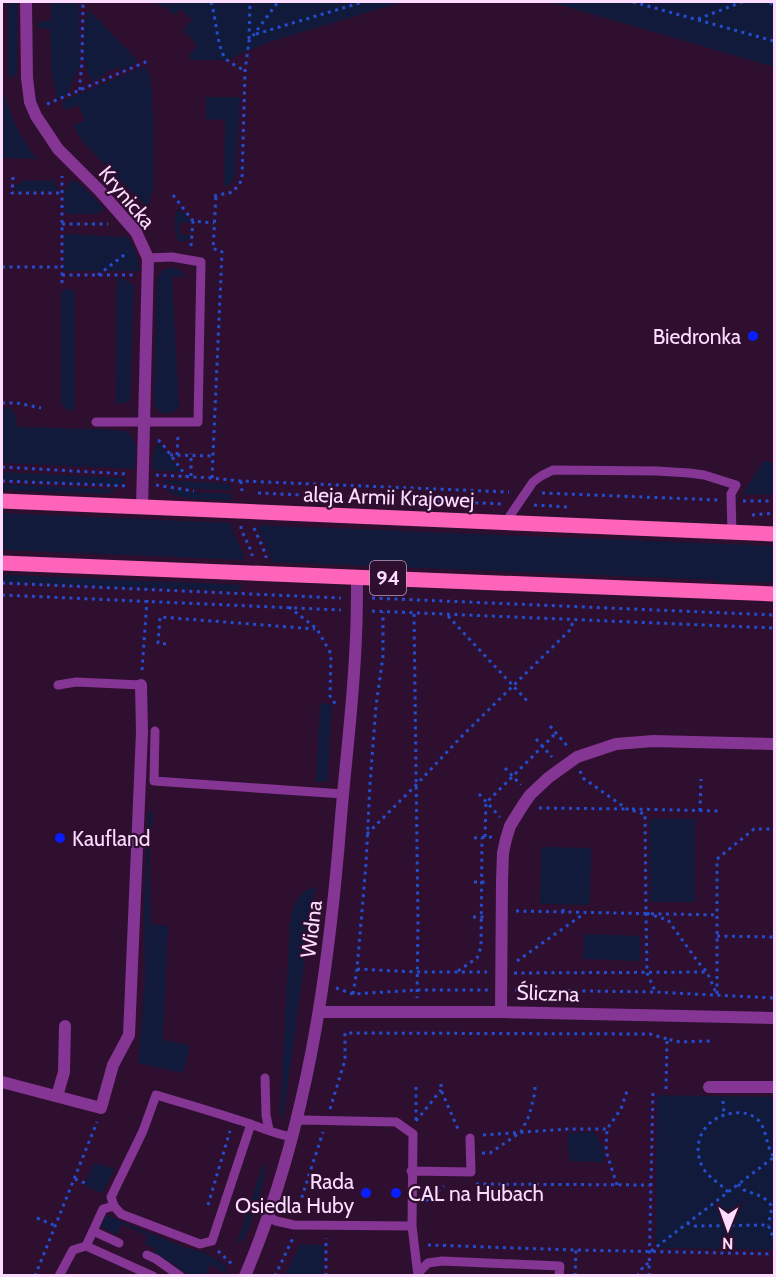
<svg xmlns="http://www.w3.org/2000/svg" width="776" height="1277" viewBox="0 0 776 1277" font-family="Cabin,sans-serif">
<style>
.green{fill:#111a3a}
.lines{fill:none;stroke-linecap:round;stroke-linejoin:round}
.path{stroke:#234dcd;stroke-width:3;stroke-dasharray:3 4.5;stroke-linecap:butt}
.service{stroke:#853593;stroke-width:9}
.minor{stroke:#853593;stroke-width:12}
.primary{stroke:#ff64bb;stroke-width:15}
.poi-dot{fill:#091eff;stroke:#2f0f2f;stroke-width:2}
.labels{text-anchor:middle;dominant-baseline:central;stroke-width:4.5;stroke-linejoin:round;paint-order:stroke}
.shield{fill:#2f0f2f;stroke:#bf9fc1;stroke-width:1.5}
.shield-label{font-size:20px;font-weight:bold;fill:#fdddff}
.street-label{font-size:21px;fill:#fdddff;stroke:#2f0f2f}
.poi-label{font-size:21px;fill:#fdddff;stroke:#2f0f2f;text-anchor:end}
</style>
<rect width="100%" height="100%" fill="#2f0f2f"/>
<path class="green" d="M8 2H17V74L13 78H11L8 74Z
M51 2H78L79 9 80 65 67 94 57 99 51 68 50 30 37 27V24L39 22 51 20Z
M156 2H402L263 44 232 58 219 60H192L188 56 198 46 183 30 192 20 181 9 174 15 164 5 161 7Z
M550 2H774V67L571 8Z
M89 10 137 60V63L123 70 118 68C114 69 109 70 106 73 99 78 101 80 92 82 89 76 86 70 85 64 82 51 83 20 89 10Z
M143 67 147 68 151 79 153 118V190L148 208 81 140 74 125 85 121 78 105 65 110 62 101Z
M2 91 19 133 36 159 2 158Z
M206 97H240L235 180 228 186H224L225 120 206 119Z
M53 180 58 191H15L16 185 24 181Z
M70 181 78 182 105 209 97 214H67L65 212 64 191Z
M179 208 189 219V223H179V235H189V241L181 242 178 240C174 230 173 217 179 208Z
M67 234 128 237 136 252 140 271H64V236Z
M169 268H176L186 276 172 277 179 408C171 416 158 416 154 403 154 402 154 393 154 392L157 285C158 276 159 270 169 268Z
M117 278H122L134 285 130 401 128 402 116 404Z
M69 289 74 291V411L67 410 61 402V290Z
M2 407H9L16 415 17 427 98 429 125 431 131 435 136 445 135 469 2 463Z
M158 442 182 472 153 470C152 460 153 451 158 442Z
M764 461 774 463V495L742 494Z
M2 472 126 478 121 485 2 480Z
M163 480 230 484 232 490 194 489 163 482Z
M2 484 111 489 118 490 105 494 2 490Z
M165 488 193 492 232 494V500C211 499 180 503 165 488Z
M2 513 231 523C232 537 244 546 244 560L2 550Z
M258 525 774 546V582L717 583V580L271 562C271 548 259 539 258 525Z
M2 575H7L243 585 241 589 237 591 2 582Z
M320 703 332 705 327 782H316Z
M148 811H153L149 869 151 924 168 926 163 1040 190 1045 183 1073 138 1063 145 980 144 913Z
M650 819H695V902H650Z
M541 847 591 848 590 905 540 904Z
M315 887 283 1118 280 1117 290 920C293 905 298 891 315 887Z
M584 934 640 936V961L583 959Z
M657 1095 774 1097V1250L660 1248 655 1244Z
M594 1132 603 1148 604 1162 569 1161 568 1133Z
M264 1161C268 1182 251 1219 244 1240L237 1243Z
M94 1163 115 1169 102 1193 84 1185Z
M106 1215 184 1247 206 1253 223 1263 226 1267V1275L212 1264 205 1275H189L168 1261 154 1254 156 1249 145 1244 148 1236 122 1224 116 1235 100 1226Z
M300 1244 324 1245 323 1275H285Z"/>
<g class="lines">
<path class="path" d="M211 2C216 17 217 46 225 58 229 63 239 67 245 71
M633 2 774 41
M770 2 774 6
M698 19 742 2
M256 34 363 2
M249 39 250 2
M80 90V82L82 63 83 2
M47 104 148 61
M13 177 12 193H62
M173 195 193 221
M214 196 233 192 242 180 245 71 249 41 278 2
M62 224H108
M191 246 193 221 214 223
M2 267H62
M62 275H133
M98 275 128 252
M62 283V176
M2 403H17L41 408
M158 440 161 442 186 476
M170 455 213 456
M177 455 178 435
M2 467 128 474
M156 475 212 478 241 481 509 492
M191 476V453
M212 478 222 252 220 250 213 249 216 196
M2 481 129 486
M241 481 242 491
M156 485 194 491
M258 493 503 504
M542 493 719 500
M743 501H774
M534 505 569 507
M752 515 774 513
M241 526V529L252 553V556
M254 528 266 555V558
M2 583 341 598
M2 595 341 610
M372 598 774 615
M289 607 317 629 331 654 330 696 336 705
M372 611 774 628
M414 614 418 923 417 998
M448 616 529 703
M166 644 158 643 160 617 315 629
M142 670 147 600
M550 726 568 747
M536 739 552 757
M505 768 521 785
M580 771 583 778 627 809 645 814 646 913 668 920 698 962 707 972 717 995
M479 794 500 817
M539 808 625 809
M632 809 720 811
M700 811 701 779
M367 834 416 785 463 735 571 629 573 620
M485 837 486 803 556 733
M474 838 492 837
M474 882H489
M516 911 718 915
M563 912V905
M646 913 647 973 655 991
M473 917H488
M717 936 774 937
M517 961 585 913
M357 969 417 972H487
M458 971 477 958 481 947 482 838
M514 973 707 972
M336 988 353 994 417 990H488
M515 990 655 992 774 998
M353 994 357 969 366 864 370 784 376 706 383 656V612
M717 994V859L754 829H774
M441 1084V1090L458 1129 461 1131
M666 1089 667 1039 680 1042 710 1041
M723 1101 724 1114
M330 1109 345 1060V1033L650 1034 667 1039
M416 1120V1083
M416 1121 441 1090
M483 1135 568 1129H607
M482 1153H490L521 1132 529 1116 535 1092V1086
M75 1179 85 1183
M476 1184 651 1185
M738 1184 744 1190 763 1197 771 1205V1213L768 1225
M617 1185 606 1151 607 1129 621 1109 628 1088
M728 1192C720 1183 708 1178 702 1166 690 1140 707 1115 735 1113 743 1112 751 1114 757 1119 768 1129 765 1146 774 1157
M426 1201 444 1186
M208 1205 230 1131
M297 1212 323 1132
M37 1218 56 1226
M687 1223 695 1226 768 1225 774 1239
M428 1245 576 1250 774 1254
M218 1251 233 1265
M651 1251 774 1157
M35 1276 97 1122
M275 1276 293 1238
M326 1276V1238
M575 1276 576 1250
M637 1276 645 1264H649
M649 1276 653 1089"/>
<path class="service" d="M96 422H198L201 262 172 257 148 258
M505 523 533 482 541 476 553 470 657 471 689 473 704 475 736 485 731 494 732 533
M58 685 76 682 141 685
M155 731 154 781 343 794
M265 1078 266 1115 269 1130
M296 1121 303 1120 396 1122 413 1134 412 1226 418 1276
M251 1124 212 1241 200 1244 121 1214 114 1206 111 1197 143 1131 156 1095C183 1103 211 1111 238 1120 256 1125 273 1134 292 1137
M411 1171 471 1172 470 1138
M269 1217 276 1221 294 1225 412 1226
M93 1231 103 1209 114 1206
M86 1246 153 1276
M147 1255 156 1259 180 1276
M418 1273 428 1263 442 1261 560 1266 559 1276
M59 1276 73 1250 86 1246 93 1231 119 1243"/>
<path class="minor" d="M26 2 27 78 30 102 36 116 58 149 100 191 136 232 148 258 142 507
M320 1012H501L774 1018
M501 1012 502 881 503 853 506 839 510 826 523 805 530 795 548 778 577 757 616 744 653 741 774 744
M2 1082 101 1108 113 1065 129 1035 142 732 141 685
M709 1087H774
M57 1096 64 1072 65 1026
M245 1276C307 1130 329 973 341 817 346 757 354 696 356 636 357 617 357 597 357 577"/>
<path class="primary" d="M2 501 774 534
M2 563 774 594"/>
</g>
<g class="poi-dot">
<circle cx="753" cy="336" r="6"/>
<circle cx="60" cy="838" r="6"/>
<circle cx="366" cy="1193" r="6"/>
<circle cx="396" cy="1193" r="6"/>
</g>
<g class="labels">
<rect class="shield" x="370" y="561" width="36" height="34" rx="4.5"/>
<g class="shield-label">
<text x="388" y="578">94</text>
</g>
<g class="street-label">
<text transform="translate(127 197) rotate(50)">Krynicka</text>
<text transform="translate(389 497) rotate(2)">aleja Armii Krajowej</text>
<text transform="translate(311 929) rotate(-83)">Widna</text>
<text transform="translate(548 993) rotate(2)">Śliczna</text>
</g>
<g class="poi-label">
<text x="741" y="336">Biedronka</text>
<text x="72" y="838" text-anchor="start">Kaufland</text>
<text x="354" y="1181">Rada<tspan x="354" dy="24">Osiedla Huby</tspan></text>
<text x="408" y="1193" text-anchor="start">CAL na Hubach</text>
</g>
</g>
<rect width="776" height="1277" fill="none" stroke="#fdddff" stroke-width="6"/>
<g transform="translate(728 1229) rotate(181)" stroke="#2f0f2f" stroke-width="4.5" paint-order="stroke">
<path d="M0-4.5L10 22L0 15L-10 22Z" fill="#fdddff"/>
<text y="-9" font-size="16" font-weight="bold" text-anchor="middle" fill="#fdddff">N</text>
</g>
</svg>
